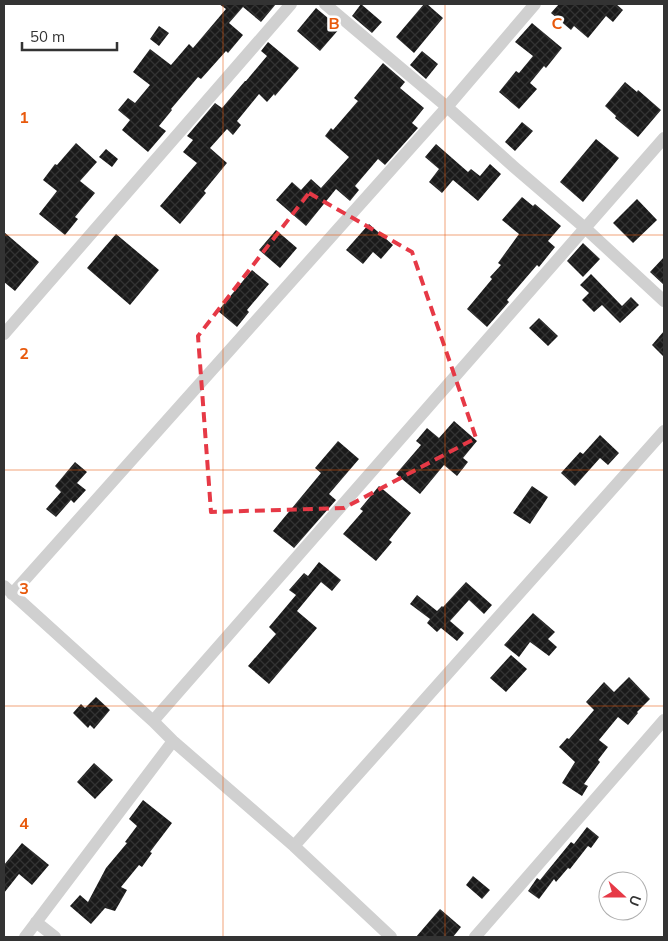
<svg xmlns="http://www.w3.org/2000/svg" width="668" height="941" viewBox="0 0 668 941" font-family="Mulish,sans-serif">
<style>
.building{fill:url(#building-cross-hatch)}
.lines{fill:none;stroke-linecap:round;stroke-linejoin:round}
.street{stroke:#d0d0d0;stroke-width:12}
.marked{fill:none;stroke:#e63946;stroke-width:4;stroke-dasharray:10 6;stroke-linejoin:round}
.grid{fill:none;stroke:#e8590c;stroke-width:1;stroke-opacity:0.55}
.grid-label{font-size:16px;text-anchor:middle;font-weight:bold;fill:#e8590c;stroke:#fff;stroke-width:5;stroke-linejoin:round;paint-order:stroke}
</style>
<defs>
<pattern id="building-cross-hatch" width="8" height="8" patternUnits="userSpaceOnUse" patternTransform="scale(1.25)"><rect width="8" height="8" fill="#1a1a1a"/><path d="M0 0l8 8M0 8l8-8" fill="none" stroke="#333"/></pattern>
</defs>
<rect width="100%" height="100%" fill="#fff"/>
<path class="building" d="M219 4H276L261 22 243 7 229 23 243 35 228 53 226 51 201 79 198 77 171 109 172 110 159 126 166 131 148 152 122 130 130 120 118 110 128 98 135 103 150 85 133 72 150 49 171 65 189 44 193 48 226 9Z
M361 4 382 22 372 33 352 16Z
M424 4H427L443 18 414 53 396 37Z
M559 4H616L623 10 613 22 606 16 588 38 574 26 571 30 551 13Z
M316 8 340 28 320 51 297 31Z
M532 23 562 48 546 68 544 66 530 83 537 89 519 109 499 92 516 71 519 73 533 56 515 42Z
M159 26 169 33 159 46 150 39Z
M268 42 299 68 275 96 274 94 267 102 259 94 237 121 241 125 233 135 227 129 210 148 227 163 204 191 206 193 180 224 160 206 197 163 183 152 193 140 187 136 215 103 222 108 245 81H246L267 56 261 51Z
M422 51 438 64 426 79 410 65Z
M383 63 405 82 400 88 424 108 412 123 418 128 385 165 378 159 355 186 359 190 350 201 336 189 306 226 276 200 292 182 301 190 311 179 321 188 349 157 325 136 331 128 333 130 358 101 354 98Z
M625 82 637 92 638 90 661 110 638 137 615 118 616 116 605 106Z
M522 122 533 131 515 151 505 142Z
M596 139 619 158 583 202 560 182Z
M76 143 97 162 80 181 95 193 75 217 78 219 65 235 39 214 57 191 43 180 55 164 57 165Z
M436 144 468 172 471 169 480 176 490 164 501 174 478 201 453 180 442 193 429 182 439 169 425 157Z
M106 149 118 159 112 167 99 157Z
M522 197 533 206 535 204 561 226 548 241 555 247 539 267 537 265 507 300 509 302 487 327 467 309 492 279 490 277 501 265 498 263 519 234 502 220Z
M637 199 657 220 633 243 613 223Z
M369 224 393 245 381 259 373 252 363 264 346 250Z
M276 230 297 248 280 268 259 250Z
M4 232 39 262 15 291 4 282Z
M116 234 159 270 130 305 87 268Z
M583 243 600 259 583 277 567 261Z
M664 257V285L650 272Z
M252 270 269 284 247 310 249 312 237 327 218 311Z
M591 274 622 306 631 297 639 305 620 323 602 305 594 312 582 300 589 293 580 285Z
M539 318 558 336 548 346 529 328Z
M664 331V357L652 345Z
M454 421 477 441 463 458 468 462 457 476 444 465 420 494 396 474 421 445 416 441 427 428 439 438Z
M600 435 619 453 608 465 600 458 575 486 561 473 580 452 583 454Z
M338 441 359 459 329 494 336 500 294 548 273 531 321 473 315 468Z
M75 462 87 472 77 483 86 490 74 503 71 500 56 517 46 509 61 492 55 486Z
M379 486 411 513 389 540 392 542 376 561 343 534 363 511 360 509Z
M532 486 548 497 530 524 513 513Z
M319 562 341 580 332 591 321 582 297 611 317 628 269 684 248 666 276 634 269 627 296 595 289 590 304 573 308 576Z
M466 582 492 605 484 614 469 600 450 621 464 633 457 641 441 628 437 632 427 623 430 619 410 604 417 595 437 611 442 606 443 607Z
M533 613 555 632 548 639 557 647 549 656 530 642 519 657 504 645Z
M511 655 527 669 506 692 490 678Z
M629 677 650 699 637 712 638 713 628 725 618 717 599 740 608 747 598 760 600 762 584 784 588 786 582 796 562 783 575 762 559 747 567 738 569 739 594 710 586 702 604 682 614 692Z
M96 697 110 710 94 729 90 725 88 728 73 713 81 704 85 708Z
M94 763 113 780 95 799 77 782Z
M143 800 172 823 150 852 152 853 142 867 139 865 121 887 127 890 115 911 105 908 91 924 70 906 80 895 88 902 106 868 127 843 125 842 137 826 129 819Z
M587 827 599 837 591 848 588 846 570 869 568 868 556 882 554 879 539 899 528 891 537 878 540 880 571 842 574 844Z
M22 843 49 865 32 885 19 874 4 893V865Z
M473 876 490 890 482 899 466 885Z
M440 909 461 927 453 937H416Z"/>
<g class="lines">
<path class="street" d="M325 4 447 107 514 167 585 228 664 301
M4 334 291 4
M4 586 153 721 173 741 294 846 391 937
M12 594 447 107 535 4
M153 721 664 138
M294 846 664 431
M36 922 55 937
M25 937 173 741
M475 937 664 720"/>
</g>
<path class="marked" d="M309 193 412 252 476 438 344 508 211 512 198 336Z"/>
<path class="grid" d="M223 4V937M445 4V937M4 235H664M4 470H664M4 706H664"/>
<g class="grid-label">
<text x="334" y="29">B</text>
<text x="557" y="29">C</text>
<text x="24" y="123">1</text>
<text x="24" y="359">2</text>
<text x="24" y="594">3</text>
<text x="24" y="829">4</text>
</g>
<rect width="668" height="941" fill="none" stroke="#333333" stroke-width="10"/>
<g transform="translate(623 896) rotate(111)"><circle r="24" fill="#ffffff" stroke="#adadad"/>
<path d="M0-4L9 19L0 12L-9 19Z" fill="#e63946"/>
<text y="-8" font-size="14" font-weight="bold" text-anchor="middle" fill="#333333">U</text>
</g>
<path d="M22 42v8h95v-8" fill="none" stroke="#333333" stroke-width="2.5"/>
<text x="30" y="42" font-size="15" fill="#333333" stroke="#ffffff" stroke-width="4" paint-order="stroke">50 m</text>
</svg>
